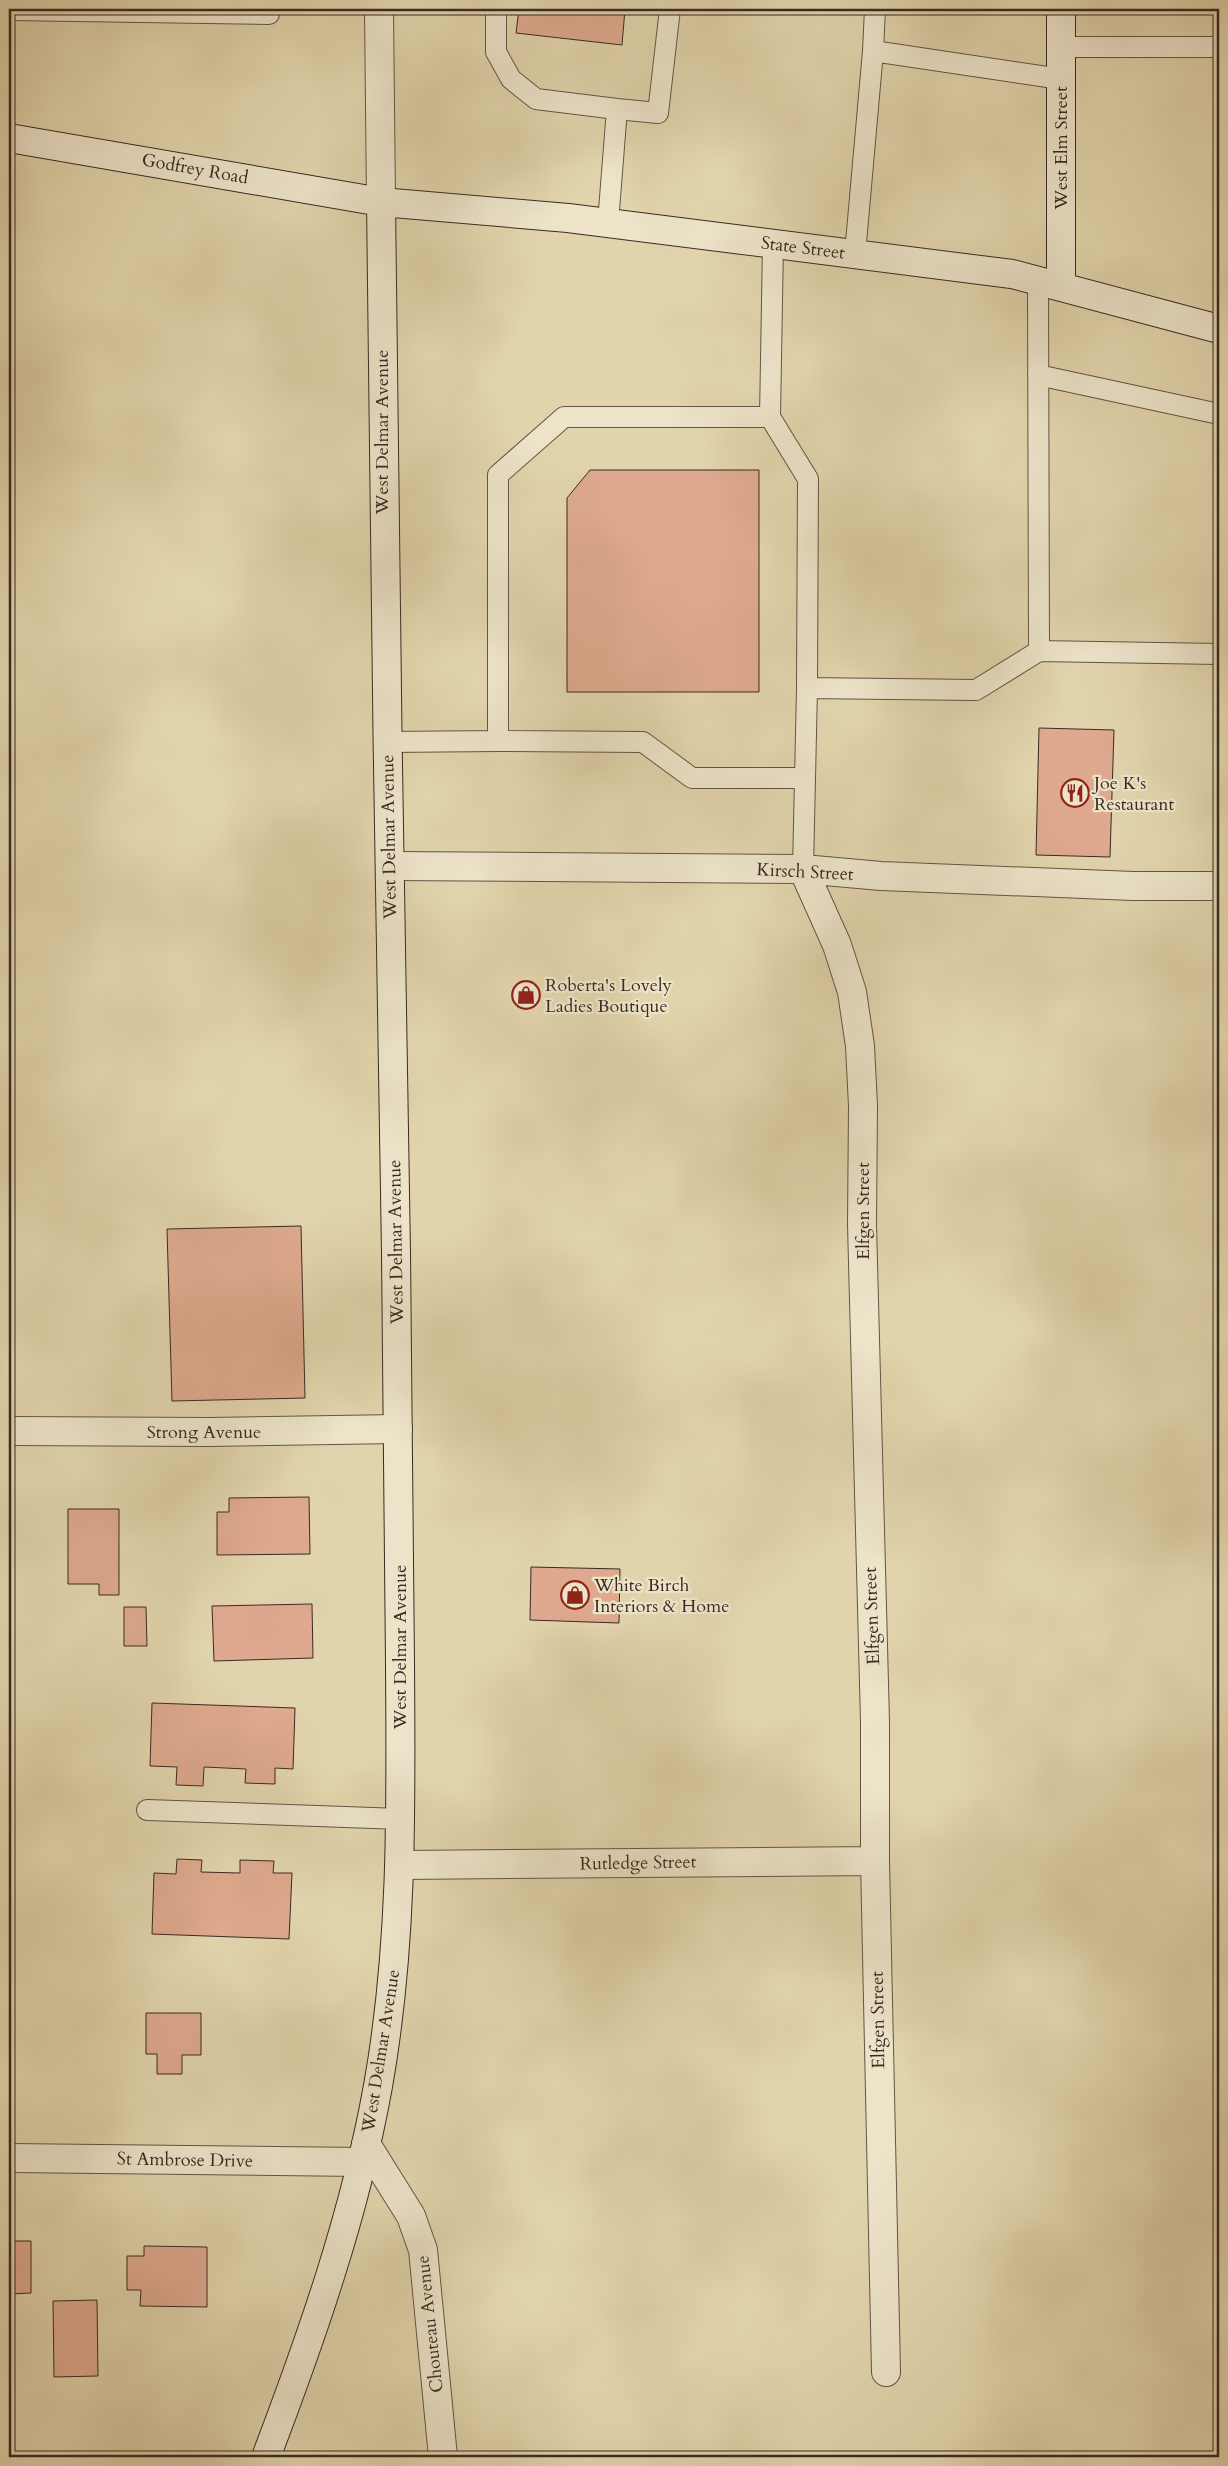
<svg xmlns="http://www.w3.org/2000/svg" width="1228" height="2466" viewBox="0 0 1228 2466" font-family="Cardo,serif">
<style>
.building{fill:#dea98e;stroke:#392b21}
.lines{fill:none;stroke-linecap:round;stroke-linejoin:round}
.lane-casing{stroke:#635544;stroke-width:22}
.street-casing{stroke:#635544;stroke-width:30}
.secondary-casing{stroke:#392b21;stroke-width:30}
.lane{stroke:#ece3c9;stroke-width:20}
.street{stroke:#ece3c9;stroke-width:28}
.secondary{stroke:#ece3c9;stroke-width:28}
.labels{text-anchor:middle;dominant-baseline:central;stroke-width:4.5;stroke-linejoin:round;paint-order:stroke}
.street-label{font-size:18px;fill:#392b21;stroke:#ece3c9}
.poi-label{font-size:18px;fill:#392b21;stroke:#ece3c9;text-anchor:start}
</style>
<rect width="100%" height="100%" fill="#e1d4ac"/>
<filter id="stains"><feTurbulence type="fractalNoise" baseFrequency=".004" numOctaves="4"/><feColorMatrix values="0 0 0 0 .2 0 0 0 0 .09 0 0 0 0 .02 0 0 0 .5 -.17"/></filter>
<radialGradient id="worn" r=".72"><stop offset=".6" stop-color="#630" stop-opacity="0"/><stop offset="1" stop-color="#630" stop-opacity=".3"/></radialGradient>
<path class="building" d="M519 9H625L622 45 516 33Z
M590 470H759V692H567V498Z
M1039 728 1114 730 1110 857 1036 855Z
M301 1226 305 1398 172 1401 167 1229Z
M309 1497 310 1554 217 1555V1512H229V1498Z
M68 1509H119V1595H99V1584H68Z
M531 1567 620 1569 619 1623 530 1620Z
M312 1604 313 1658 214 1661 212 1606Z
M124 1607H146L147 1646H124Z
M152 1703 295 1708 293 1769 275 1768V1784L245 1783 246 1769 204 1767 203 1786 176 1785 177 1767 150 1766Z
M177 1859 202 1860 201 1872 240 1873V1860L274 1861 273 1873H292L289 1939 152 1934 154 1873 176 1874Z
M146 2013H201V2055H182V2074H157V2054H146Z
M9 2241H31V2293L9 2294Z
M144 2246 207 2247V2307L140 2306 141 2290H127V2256H144Z
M97 2300 98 2376 54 2377 53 2301Z"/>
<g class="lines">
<defs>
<path id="lane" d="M496 9V52L511 79 536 99 617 109 608 223
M9 10 269 14V9
M1061 47H1219
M873 51 875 9
M617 109 658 113 670 9
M773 244 770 417 808 479 807 688 976 690 1039 651
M855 254 873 51 1061 79
M1038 280 1039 651 1219 654
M1038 375 1219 414
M498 741 643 742 692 778H805
M387 742 498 741V475L564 417H770
M803 869 807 688
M147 1810 401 1819"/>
<path id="street" d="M379 9 381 202
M390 866 803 869 881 876 1133 886H1219
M803 869 837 945 852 992 860 1046 863 1106 862 1224 875 1722V1861L886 2372
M9 1431 209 1432 398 1429
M400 1865 875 1861
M366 2144 411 2216 423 2250 443 2457
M9 2158 362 2162"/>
<path id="secondary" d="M1061 9V287
M9 138 381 202 568 218 1012 274 1219 329
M266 2457C312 2336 355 2214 378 2086 403 1946 401 1806 400 1664 399 1527 398 1390 396 1253 391 903 383 552 381 202"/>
</defs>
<use href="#lane" class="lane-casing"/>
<use href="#street" class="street-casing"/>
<use href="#secondary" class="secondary-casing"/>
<use href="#lane" class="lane"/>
<use href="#street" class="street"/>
<use href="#secondary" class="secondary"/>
</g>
<defs>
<symbol id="restaurant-ring" viewBox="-11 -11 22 22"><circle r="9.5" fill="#ece3c9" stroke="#8f2418" stroke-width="1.5"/><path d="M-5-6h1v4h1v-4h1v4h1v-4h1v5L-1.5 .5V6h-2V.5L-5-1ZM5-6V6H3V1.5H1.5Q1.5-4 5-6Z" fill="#8f2418"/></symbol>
<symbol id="shop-ring" viewBox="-11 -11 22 22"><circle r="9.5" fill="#ece3c9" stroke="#8f2418" stroke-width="1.5"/><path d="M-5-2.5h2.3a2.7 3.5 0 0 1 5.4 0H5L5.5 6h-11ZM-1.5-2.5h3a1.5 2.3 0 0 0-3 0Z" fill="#8f2418"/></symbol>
</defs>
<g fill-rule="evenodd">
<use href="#restaurant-ring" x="1059" y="777" width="32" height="32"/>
<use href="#shop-ring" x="510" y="979" width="32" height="32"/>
<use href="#shop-ring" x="559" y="1579" width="32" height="32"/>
</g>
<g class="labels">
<g class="street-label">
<text transform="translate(1061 148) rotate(-90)">West Elm Street</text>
<text transform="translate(195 169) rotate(10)">Godfrey Road</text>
<text transform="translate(803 248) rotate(7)">State Street</text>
<text transform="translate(382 432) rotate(-90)">West Delmar Avenue</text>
<text transform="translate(389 837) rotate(-91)">West Delmar Avenue</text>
<text transform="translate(805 872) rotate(3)">Kirsch Street</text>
<text transform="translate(863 1211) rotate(-90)">Elfgen Street</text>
<text transform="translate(396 1242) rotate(-91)">West Delmar Avenue</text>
<text x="204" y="1432">Strong Avenue</text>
<text transform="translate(872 1616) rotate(-92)">Elfgen Street</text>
<text transform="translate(400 1647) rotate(-90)">West Delmar Avenue</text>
<text transform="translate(638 1863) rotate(-1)">Rutledge Street</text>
<text transform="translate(878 2020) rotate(-91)">Elfgen Street</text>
<text transform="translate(381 2051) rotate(-81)">West Delmar Avenue</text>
<text transform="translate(185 2160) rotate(1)">St Ambrose Drive</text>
<text transform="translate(430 2324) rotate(-96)">Chouteau Avenue</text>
</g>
<g class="poi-label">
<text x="1094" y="783">Joe K's<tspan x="1094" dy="21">Restaurant</tspan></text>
<text x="545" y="985">Roberta's Lovely<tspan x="545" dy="21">Ladies Boutique</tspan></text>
<text x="594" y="1585">White Birch<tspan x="594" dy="21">Interiors &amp; Home</tspan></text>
</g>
</g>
<rect width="1228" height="2466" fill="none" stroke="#e1d4ac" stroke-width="30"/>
<rect x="10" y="10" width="1208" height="2446" fill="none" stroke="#392b21" stroke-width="2.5"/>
<rect x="15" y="15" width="1198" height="2436" fill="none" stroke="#392b21"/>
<rect width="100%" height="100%" filter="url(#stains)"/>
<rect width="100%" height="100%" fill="url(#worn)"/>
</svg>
